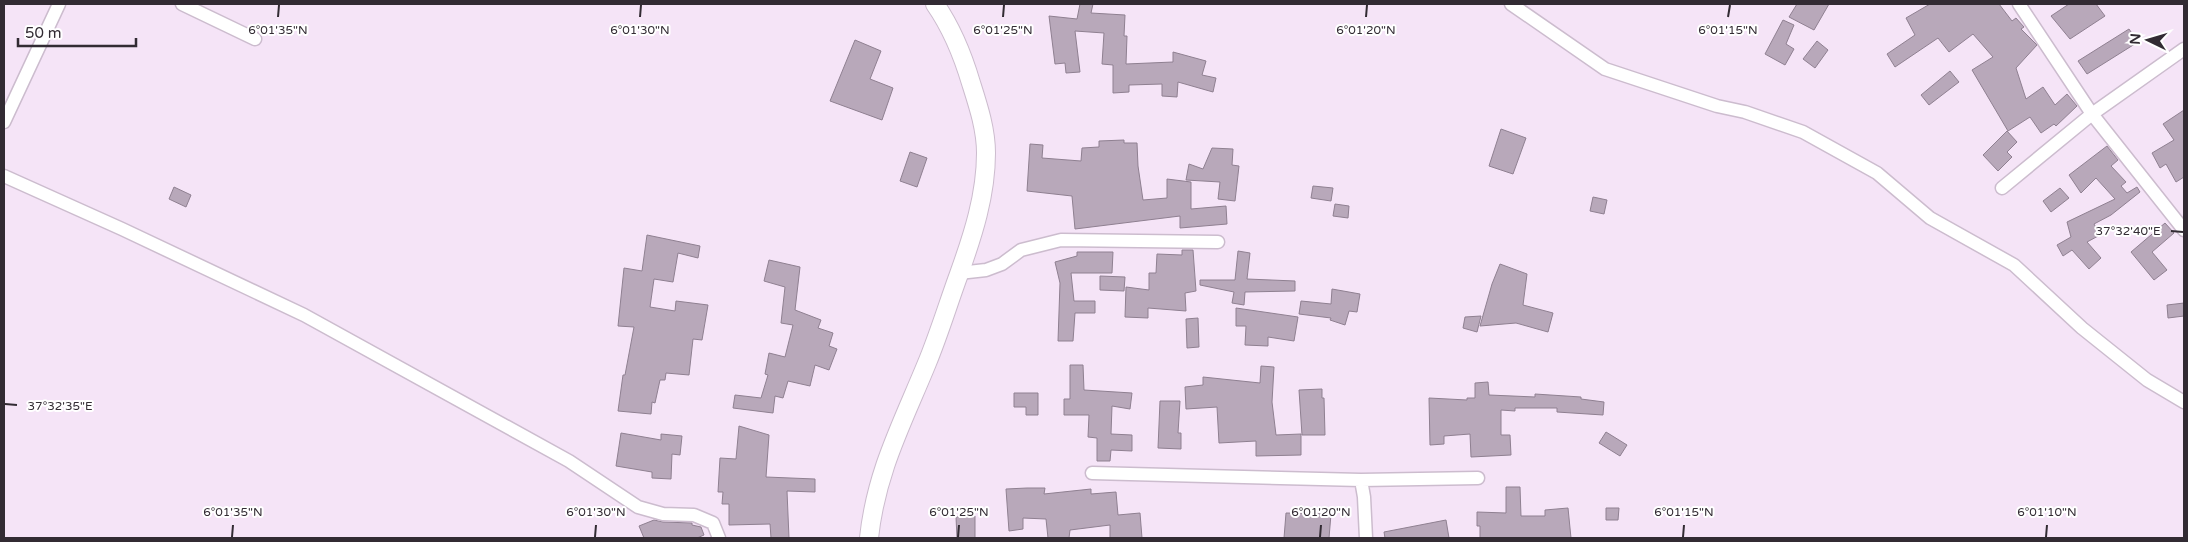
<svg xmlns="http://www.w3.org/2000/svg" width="2188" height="542" viewBox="0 0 2188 542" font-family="'Varela Round',sans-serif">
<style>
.building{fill:#b8a8ba;stroke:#8f8091}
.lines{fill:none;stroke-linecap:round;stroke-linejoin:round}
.street-casing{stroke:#ccbcce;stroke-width:15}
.secondary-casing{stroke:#ccbcce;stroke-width:20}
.street{stroke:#fff;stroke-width:12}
.secondary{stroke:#fff;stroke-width:18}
.ticks{fill:none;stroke:#322b33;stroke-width:2}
.ticks-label{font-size:12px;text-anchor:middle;fill:#322b33;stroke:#fff;stroke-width:4;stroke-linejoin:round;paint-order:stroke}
</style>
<rect width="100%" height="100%" fill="#f5e4f7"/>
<path class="building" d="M1080 4H1093L1091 13 1125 15 1124 36H1127L1126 64 1173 62V52L1206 61 1202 75 1216 78 1213 92 1178 82 1177 97 1162 96V84L1129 85V92L1113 93V65L1102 64 1104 33 1075 31 1080 72 1066 73 1065 63 1055 64 1049 16 1077 19Z
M1797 4H1829L1814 30 1789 17Z
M1930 4H1999L2012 21 2016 18 2024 27 2021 29 2037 45 2016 68 2026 99 2043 87 2055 105 2067 94 2077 106 2056 126 2054 124 2041 133 2030 117 2008 131 1972 70 1993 57 1973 34 1949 52 1938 38 1895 67 1887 54 1915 35 1906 18Z
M2069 4H2096L2105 16 2070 39 2051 16Z
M1783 20 1794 25 1786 44 1794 49 1785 65 1765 54Z
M2129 29 2138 42 2087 74 2078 61Z
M855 40 881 51 870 79 893 88 882 120 830 101Z
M1817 41 1828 50 1815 68 1803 59Z
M1950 71 1959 82 1929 105 1921 95Z
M2184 110V177L2176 182 2166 164 2160 168 2152 153 2174 140 2163 124Z
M1501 129 1526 138 1513 174 1489 166Z
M2007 131 2017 142 2007 152 2012 157 1998 171 1983 155Z
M1124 140V143H1137L1138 166 1143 200 1167 198V179L1191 182V209L1226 206 1227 224 1180 228V216L1075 229 1072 196 1027 191 1030 144 1043 145 1042 158 1081 161 1082 148 1099 147V141Z
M2107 146 2118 160 2111 166 2126 182 2121 186 2127 193 2137 187 2140 192 2111 215 2094 224 2100 235 2087 242 2101 258 2089 269 2072 250 2063 256 2057 245 2071 237 2067 222 2115 199 2096 178 2081 193 2069 175Z
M1212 148 1233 149 1232 165 1239 166 1235 201 1218 199 1220 182 1186 180 1189 164 1203 169Z
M910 152 927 158 917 187 900 181Z
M1313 186 1333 188 1331 201 1311 198Z
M174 187 191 195 186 207 169 199Z
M2060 188 2069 198 2051 212 2043 201Z
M1593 197 1607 200 1604 214 1590 211Z
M1335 204 1349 206 1348 218 1333 216Z
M2165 223 2174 233 2152 252 2167 270 2154 280 2131 252Z
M647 235 700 246 698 258 678 253 673 282 654 279 650 307 675 311 676 301 708 305 702 340 693 339 689 375 666 373 665 380H660L655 403 652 402 651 414 618 411 623 375H625L634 327 618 326 624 268 642 271Z
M1182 250H1193L1196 291 1185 293 1186 311 1148 308V318L1125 317 1126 287 1149 290V273H1156L1157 254 1182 255Z
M1238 251 1250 253 1247 279 1295 281V291L1245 292 1244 305 1232 303 1234 292 1200 285V280H1235Z
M1077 252H1113L1112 273H1071L1074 301H1095V313H1075L1073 341H1058L1060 283 1055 262 1077 256Z
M769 260 800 267 795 310 821 320 818 328 833 333 829 346 837 349 829 370 815 365 810 386 788 381 783 398 775 396 773 413 733 408 735 395 761 398 768 375 765 374 769 353 785 357 793 325 781 323 785 287 764 281Z
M1500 264 1527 274 1523 305 1553 313 1548 332 1516 323 1480 326 1492 284Z
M1100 276 1125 277 1124 291 1100 290Z
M1332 289 1360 294 1357 312 1349 311 1345 325 1330 320 1331 318 1299 314 1301 301 1331 304Z
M2184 303V316L2168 318 2167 305Z
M1236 308 1298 317 1294 341 1268 337V346L1245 345 1246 326H1236Z
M1481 316 1477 332 1463 328 1465 317Z
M1198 318 1199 347 1187 348 1186 319Z
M1070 365H1083L1084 390 1132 393 1130 409 1112 406 1111 434 1132 435V451L1111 450 1110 461H1097V438L1088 437 1089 415H1064V399H1070Z
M1261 366 1274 367 1272 402 1276 435 1301 434V455L1256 456V441L1219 443 1217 407 1186 409 1185 387 1203 385V377L1260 383Z
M1488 382 1489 395 1535 397V394L1581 397V399L1604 402 1603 415 1557 412V408H1515V411L1501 410V435H1510L1511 455 1471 457 1470 434 1444 436V444L1430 445 1429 398 1467 400V398H1475V383Z
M1322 389V398H1324L1325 435H1302L1299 390Z
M1014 393H1038V415H1026V407H1014Z
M1160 401H1180L1178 433H1181V449L1158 448Z
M739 426 769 435 766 477 815 479V492L787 491 789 538H771L770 524 729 525V504H722L723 492H718L720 458 736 459Z
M1606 432 1627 445 1620 456 1599 443Z
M621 433 661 440V434L682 436 680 455 672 454 671 479 652 478V472L616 466Z
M1506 487H1520L1521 516H1545V510L1568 508 1571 538H1480V526H1477V512L1506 513Z
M1027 488H1045L1044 494 1091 489V494L1116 492 1118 515 1140 513 1142 538H1110V525L1070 530 1069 538H1048L1046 519 1023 518V529L1009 531 1006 489Z
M1606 508H1619L1618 520H1606Z
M1286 513 1331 514 1329 538H1284Z
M975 516V538H957L956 517Z
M654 520 663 522 692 523V525L701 527 704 535 697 538H644L639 526Z
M1446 520 1449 538H1385L1384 532Z"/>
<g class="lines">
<defs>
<path id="street" d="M182 4 255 39
M1511 4 1605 69 1717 106 1745 112 1803 132 1877 173 1930 218 2014 265 2082 328 2147 380 2184 402
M2019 4 2092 114 2184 230
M4 122 59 4
M4 176 122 229 304 315 569 461 638 507 663 514 694 515 713 523 719 538
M2002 188 2092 114 2184 49
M959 273 986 270 1002 264 1021 250 1061 240 1218 242
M1092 473 1361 480 1478 478
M1361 480 1364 497 1366 538"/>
<path id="secondary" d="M869 538C876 472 902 424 927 363 939 334 948 304 959 274 973 235 986 195 986 153 986 129 978 105 971 83 963 56 951 27 935 4"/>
</defs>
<use href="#street" class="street-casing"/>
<use href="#secondary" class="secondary-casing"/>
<use href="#street" class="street"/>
<use href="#secondary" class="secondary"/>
</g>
<path class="ticks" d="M278 17 279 5M640 17 641 5M1003 17 1004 5M1366 17 1367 5M1728 17 1730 5M2171 231 2183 232M5 404 17 405M232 537 233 525M595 537 596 525M958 537 959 525M1320 537 1321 525M1683 537 1684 525M2046 537 2047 525"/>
<g class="ticks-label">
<text x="278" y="34">6°01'35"N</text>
<text x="640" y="34">6°01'30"N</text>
<text x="1003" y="34">6°01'25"N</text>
<text x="1366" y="34">6°01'20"N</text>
<text x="1728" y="34">6°01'15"N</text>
<text x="2128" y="235">37°32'40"E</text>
<text x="60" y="410">37°32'35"E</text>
<text x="233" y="516">6°01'35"N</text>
<text x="596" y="516">6°01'30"N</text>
<text x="959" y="516">6°01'25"N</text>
<text x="1321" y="516">6°01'20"N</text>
<text x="1684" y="516">6°01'15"N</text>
<text x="2047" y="516">6°01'10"N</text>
</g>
<rect width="2188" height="542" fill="none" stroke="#322b33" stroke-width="10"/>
<g transform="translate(2148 40) rotate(275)" stroke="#ffffff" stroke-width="4" paint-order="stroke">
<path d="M0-4L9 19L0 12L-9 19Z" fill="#322b33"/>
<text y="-8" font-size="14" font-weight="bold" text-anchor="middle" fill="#322b33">N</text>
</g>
<path d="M18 38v8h118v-8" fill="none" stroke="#322b33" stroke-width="2.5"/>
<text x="25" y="38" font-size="15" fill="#322b33" stroke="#ffffff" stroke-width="4" paint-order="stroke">50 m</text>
</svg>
